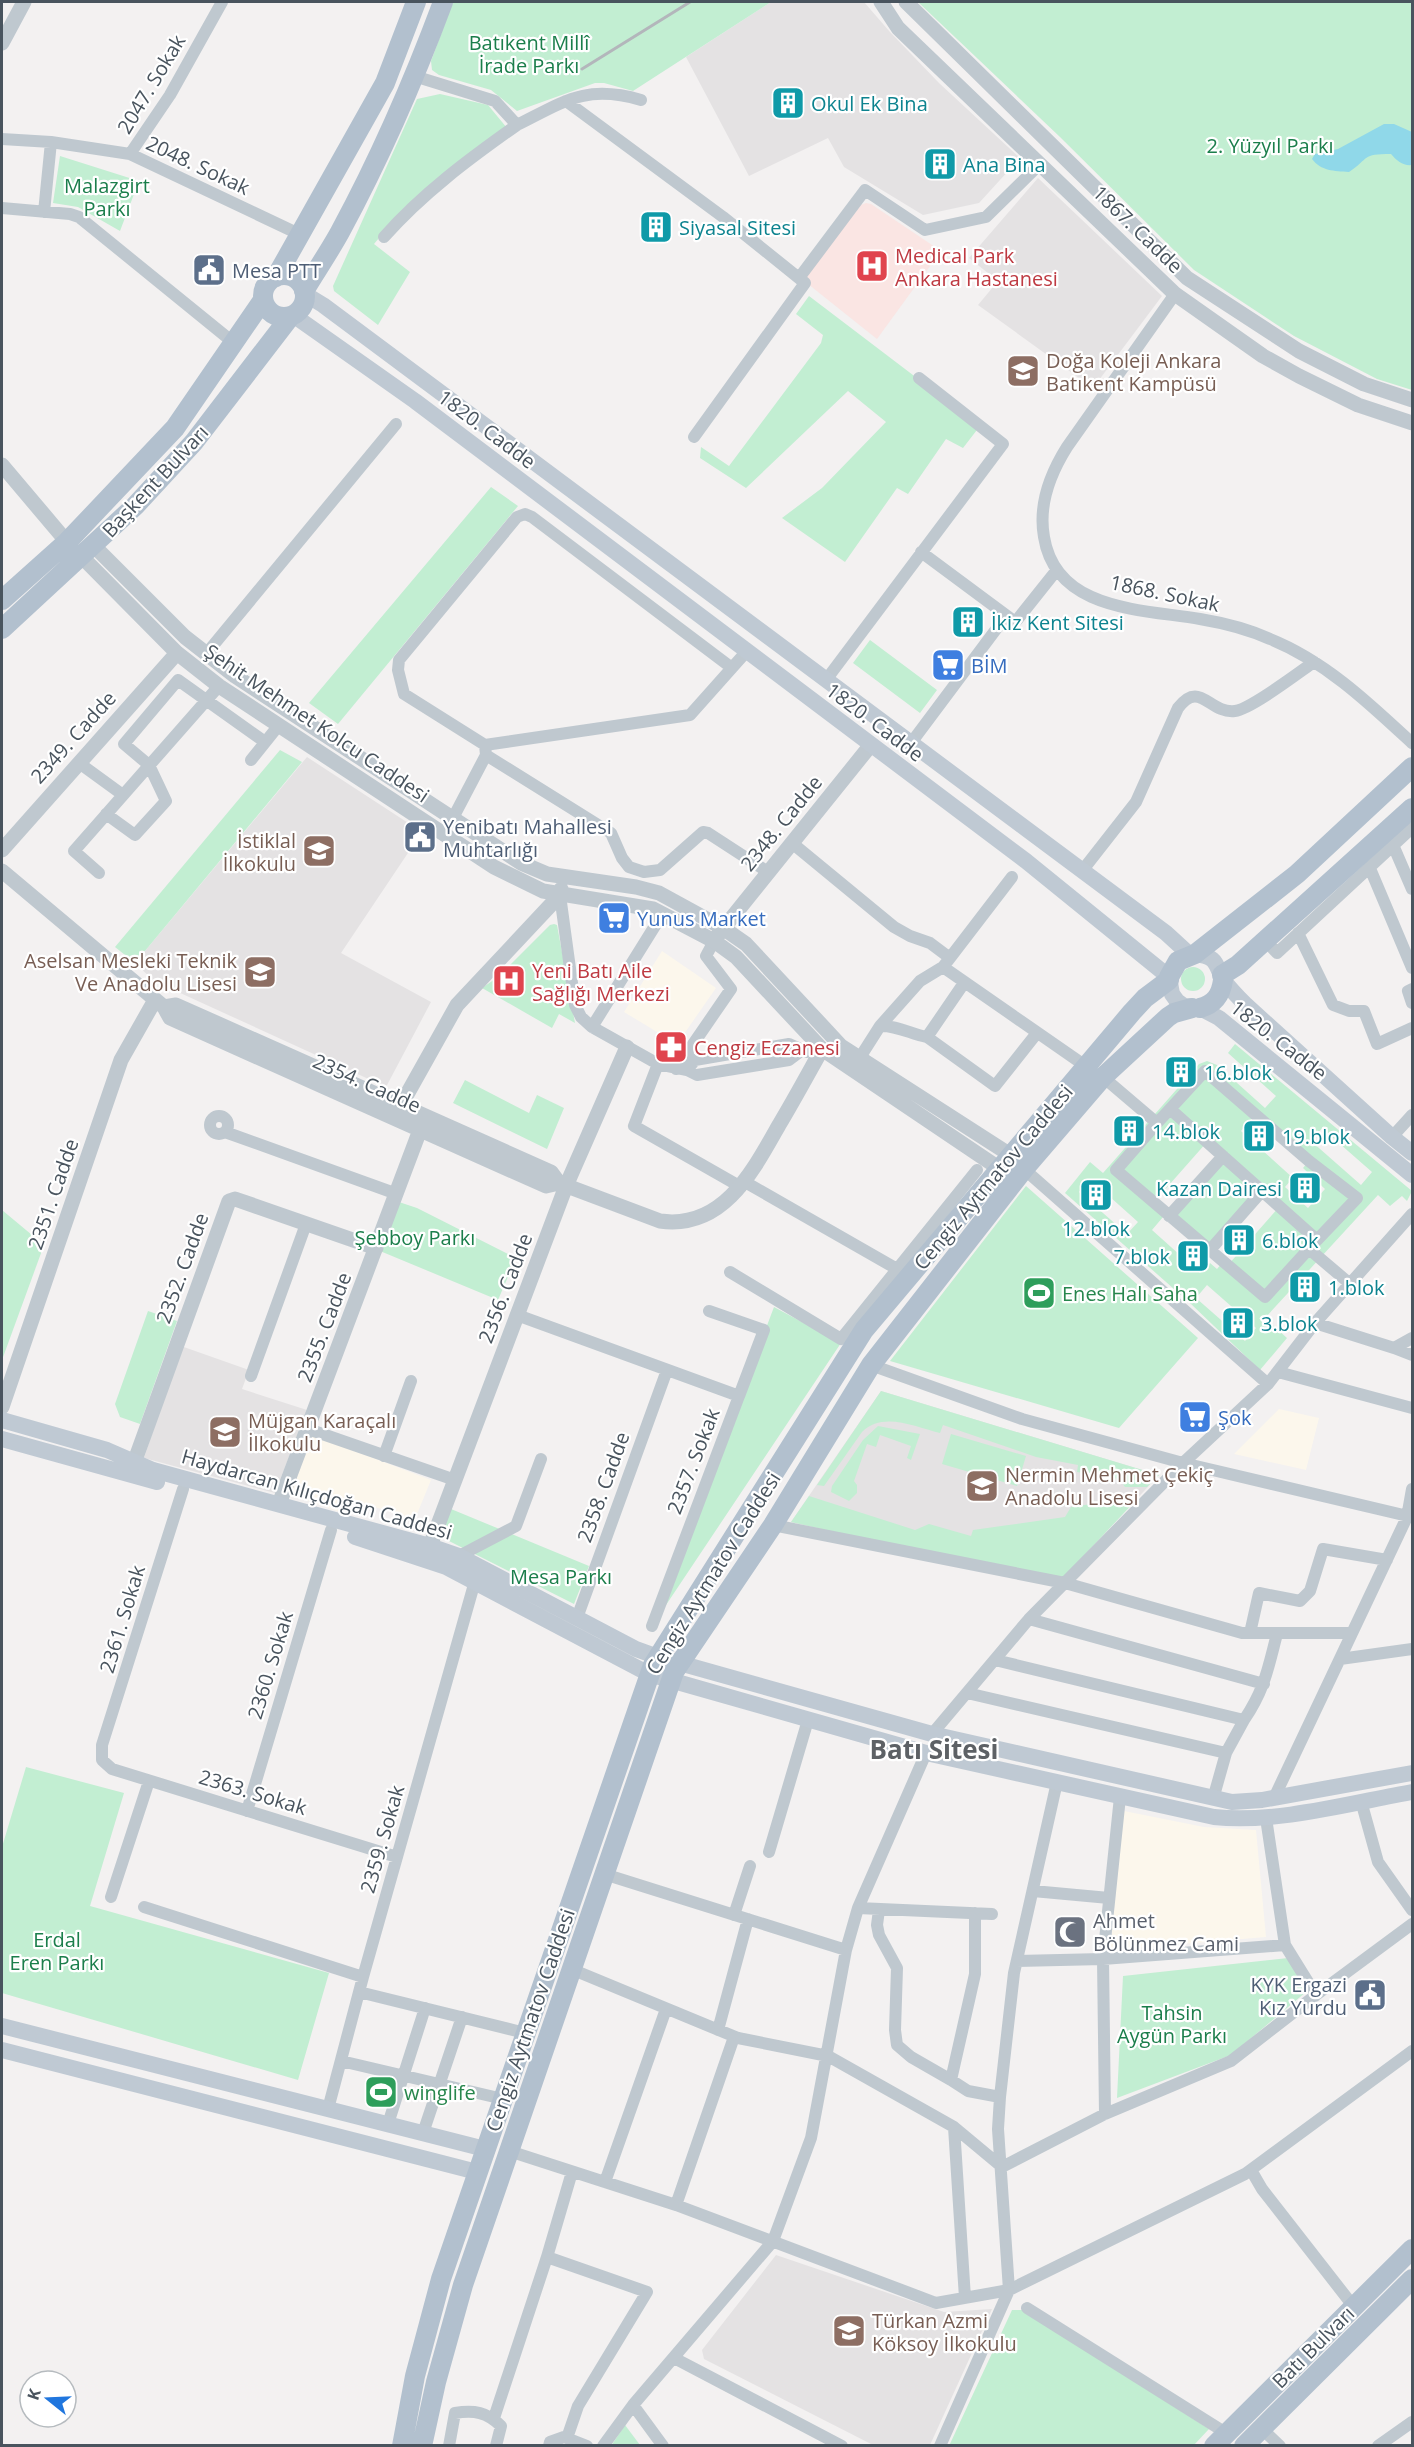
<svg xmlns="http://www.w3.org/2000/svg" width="1414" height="2447" viewBox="0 0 1414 2447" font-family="'Open Sans',sans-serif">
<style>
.commercial{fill:#fcf7ec}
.education{fill:#e4e2e3}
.medical{fill:#fae5e3}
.green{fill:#c2eed2;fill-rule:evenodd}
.water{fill:#90d8e9}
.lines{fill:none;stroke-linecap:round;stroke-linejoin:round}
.minor{stroke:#bfc8cf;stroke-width:12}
.tertiary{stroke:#bfc8cf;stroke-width:15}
.secondary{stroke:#bfc9d3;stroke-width:16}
.primary{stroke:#b2c0ce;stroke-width:20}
.rail{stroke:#b3b6bb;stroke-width:3}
.labels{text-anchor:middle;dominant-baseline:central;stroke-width:4.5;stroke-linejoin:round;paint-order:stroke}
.park-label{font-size:20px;fill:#1b7e4b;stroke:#fff}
.street-label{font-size:20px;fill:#49545e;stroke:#fff}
.culture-label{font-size:20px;fill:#0d838f;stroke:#fff;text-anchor:start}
.health-label{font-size:20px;fill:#be3a42;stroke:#fff;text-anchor:start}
.service-label{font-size:20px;fill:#4e5e75;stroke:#fff;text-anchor:start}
.education-label{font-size:20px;fill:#785e54;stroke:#fff;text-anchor:start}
.shop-label{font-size:20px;fill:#366cbe;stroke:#fff;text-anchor:start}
.leisure-label{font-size:20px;fill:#27864d;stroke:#fff;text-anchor:start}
.worship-label{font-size:20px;fill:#5b616d;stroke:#fff;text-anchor:start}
.district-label{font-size:26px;font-weight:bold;fill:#5d6165;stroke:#fff}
</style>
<rect width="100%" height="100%" fill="#f3f1f1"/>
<path class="commercial" d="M662 951 716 988 677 1044 624 1012Z
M1279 1409 1319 1418 1306 1470 1234 1454Z
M310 1434 431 1480 415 1519 354 1501 340 1512 289 1494Z
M1124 1811 1204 1827 1256 1830 1266 1937 1110 1950Z"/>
<path class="education" d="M771 2H864L890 32 939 83 1020 158 979 203 923 215 844 167 828 138 749 176 686 57Z
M1038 178 1162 296 1093 388 978 305 998 281 969 258Z
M307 757 422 832 341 953 431 1002 386 1087 154 981 135 963Z
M181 1346 249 1370 242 1389 307 1410 275 1493 144 1458Z
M881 1391 1159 1475 1058 1583 791 1522Z
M776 2255 944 2312 992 2309 930 2445H873L704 2359 702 2350Z"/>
<path class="medical" d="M866 203 871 204 941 251 877 339 803 280 861 205Z"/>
<path class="green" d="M453 2H771L633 91 604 83H595L517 111 491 90 439 75 432 70 431 61Z
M918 2H1412V390L1377 379 1294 336 1194 270 1060 137Z
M440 94 488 105 507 128 405 207 374 244 410 272 378 325 334 291 333 286 417 99Z
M60 156 139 181 120 231 78 207 53 203Z
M809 296 980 426 963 448 946 439 908 494 897 488 845 562 782 518 822 488 886 422 848 391 746 488 700 458 701 447 729 466 821 343 823 335 796 314Z
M491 487 518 506 338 724 309 703Z
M870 640 937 690 920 713 853 663Z
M280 750 302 762 135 963 115 947Z
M554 924 557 925 575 1023 559 1014 552 1028 482 988 495 979 511 995 523 983 508 967 550 925Z
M1181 979a12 12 0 1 1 24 0a12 12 0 1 1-24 0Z
M1235 1044 1412 1191 1407 1201 1402 1196 1390 1206 1378 1195 1265 1318 1287 1338 1260 1370 1191 1304 1065 1193 1090 1162 1103 1173 1199 1064 1207 1061 1217 1065 1265 1108 1276 1096 1228 1053ZM1255 1115 1309 1161 1303 1168 1325 1189 1308 1208 1285 1187 1293 1178 1241 1131ZM1324 1126V1130L1372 1172 1361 1185 1311 1141ZM1207 1142 1223 1156 1169 1216 1154 1202ZM1090 1179 1138 1222 1127 1234 1079 1192ZM1262 1191 1279 1207 1228 1265 1223 1262 1217 1269 1210 1263 1200 1273 1152 1230 1163 1217 1210 1250ZM1207 1285 1256 1328 1245 1341 1196 1298Z
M465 1080 529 1113 537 1095 564 1108 547 1149 453 1103Z
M1026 1186 1198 1338 1119 1428 890 1361Z
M399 1202 417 1208 516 1258 498 1300 380 1251Z
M2 1210 44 1245 2 1360Z
M774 1307 841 1343 656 1620Z
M148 1311 177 1321 140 1424 120 1417 115 1404Z
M881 1391 1159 1475 1147 1487H1125L1119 1479 1077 1472 1078 1465 1036 1457 943 1425 940 1433C915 1427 883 1411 862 1432L824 1486 817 1485Z
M878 1426 920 1434 911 1460 907 1458 911 1446 880 1435 876 1447 867 1444 854 1481 857 1485V1493L849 1501 831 1492 832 1486 863 1440Z
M951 1434 1026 1456 1017 1486 942 1464Z
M809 1496 915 1530 929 1524 971 1536 973 1530 1065 1517 1071 1507 1139 1497 1058 1583 791 1522Z
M451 1509 589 1566 574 1604 447 1540 443 1531Z
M26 1767 124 1793 90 1906 329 1973 298 2080 2 1993V1847Z
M1288 1958 1306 1992 1231 2055 1117 2098 1123 1976Z
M1012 2310H1023L1209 2429 1194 2445 949 2446Z
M625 2425 640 2445 611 2446Z"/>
<path class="water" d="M1384 124H1394L1412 132V165C1403 166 1397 161 1391 154 1361 154 1370 158 1349 172 1334 171 1321 171 1312 159L1315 154 1338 149Z"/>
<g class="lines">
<path class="minor" d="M414 76 495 101 517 125C565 101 586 84 641 100
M566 101 723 217 805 283 694 437
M2 139 51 142 130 154 301 235
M130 154 170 95 222 2
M2 208 70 214 79 217 234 343
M44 212 51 142
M384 237C423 193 469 159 517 125
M799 278 865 190 925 230 986 217 1040 164
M1175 294 1067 447C1050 474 1038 504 1044 537 1056 611 1142 609 1200 619 1224 623 1248 629 1270 639 1325 661 1369 703 1412 743
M921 552 1014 621 1017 620 1056 571
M206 654 396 424
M826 680 1003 444 919 378
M911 743 1006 616
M485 745 690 715 747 651
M486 755 611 833 622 858 629 867 644 872 660 870 703 832 708 833 768 872
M251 760 279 725
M79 763 123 795
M106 814 135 835 166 801 149 765 124 744 178 680 265 742
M453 818 486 755 485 745 404 694 398 670 399 660 517 517 525 514 532 517 732 668
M792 843 894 927 910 936 930 943 950 958
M1393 845 1412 889
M1369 866 1412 968
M1082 871 1136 802 1178 708C1200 679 1209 714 1235 711 1251 709 1298 673 1314 662
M99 873 74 851 219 686
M1012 877 943 967 1087 1067
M560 895 575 1005 581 1017 592 1027
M663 913 592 1027 658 1064 687 1070 697 1075 789 1060 801 1051
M1298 933 1333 1005 1349 1011H1364L1377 1044 1412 1028
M1265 940 1277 953 1412 828
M964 983 927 1037 995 1086 1037 1033
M1412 989 1408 991 1412 1003
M880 1026 920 981 943 967
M859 1059 880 1026C896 1025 911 1034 927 1037
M658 1064 634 1126 741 1187
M676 1069 731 989 706 956 714 941
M687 1070 695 1060 789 1044 807 1052
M1103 1077 1157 1123 1116 1170 1265 1297 1317 1240 1170 1109 1157 1123
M1170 1109 1205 1071 1309 1161 1357 1198 1317 1240
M210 1125a9 9 0 1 1 18 0a9 9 0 1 1-18 0Z
M225 1132 397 1194
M1392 1137 1412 1115
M1024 1169 1268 1384
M745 1182 897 1269
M1169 1216 1223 1156
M1309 1249 1349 1283
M1210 1250 1262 1191
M730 1272 841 1339 977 1170
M709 1311 764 1330 739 1396
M517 1315 739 1396 652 1626
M1315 1323 1394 1348
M1412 1338 1394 1348 1412 1355
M871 1365 1022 1419 1183 1463 1412 1517
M1278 1372 1412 1408
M251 1376 306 1224
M308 1429 455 1480
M384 1456 411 1381
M183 1489 102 1745V1760L112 1769 397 1857
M773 1525 1065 1583 1242 1633H1352
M459 1556 516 1526 541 1459
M577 1618 667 1370
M1029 1619 1264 1684
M1250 1633 1259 1593 1300 1601 1310 1591 1323 1549 1387 1560
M1340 1659 1412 1649
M995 1660 1244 1720C1265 1689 1268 1668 1277 1634
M967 1693 1226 1753 1213 1799
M932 1734 1029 1619 1183 1463 1268 1384 1315 1323 1412 1214
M1226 1753 1244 1720
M1274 1798 1407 1517 1412 1489
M1361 1801 1378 1862 1412 1910
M247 1811 331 1530
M1266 1818 1285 1945 1316 1995
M769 1852 808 1720
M604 1874 846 1950
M1033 1891 1109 1898
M111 1897 149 1781
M144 1907 363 1977
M858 1908 992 1914
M879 1910 877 1925 879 1935 897 1968 895 2030 897 2045 911 2057 951 2080
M975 1913V1974L951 2080 968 2091 1000 2097
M734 1915 750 1866
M1017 1961 1103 1959 1285 1945
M571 1969 738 2038 828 2056 954 2127 1002 2167 1105 2114 1231 2061 1316 1995 1412 1924
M359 1992 525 2033
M718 2030 748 1919
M341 2061 503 2099
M328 2109 363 1977 475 1581
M1105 2114 1103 1959 1120 1797
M388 2124 425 2008
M954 2127 965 2298
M423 2133 462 2017
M509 2151 676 2205 936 2303 1009 2290 1245 2174 1412 2051
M1251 2170 1262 2189 1354 2307
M605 2182 666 2009
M676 2205 734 2037
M1027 2308 1226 2433
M674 2358 842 2446
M494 2418 547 2257
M1261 2428 1280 2446
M567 2438 578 2406 647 2292 547 2257 572 2172
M449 2446 455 2413C474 2410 487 2412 501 2426L496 2446
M549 2446 550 2442 564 2437 587 2446
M603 2446 633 2405
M663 2446 633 2405 773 2241 811 2138 846 1950 858 1908 926 1753
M940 2446 1009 2290 998 2129 1000 2097 1014 1973 1057 1782
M1378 2446 1412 2422"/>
<path class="tertiary" d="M881 2 898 28 1175 294 1263 356 1299 376 1358 405 1412 423
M906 2 1187 278 1299 351 1364 384 1412 400
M2 43 24 2
M2 465 67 542
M94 546 185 637 235 676 521 863 547 874 636 887 659 893 723 928 746 944 841 1046 1012 1156
M82 557 177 653 219 686 494 867 543 891 653 909 714 941 736 957 822 1049 1000 1169
M2 850 177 653
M2 871 164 1007 170 1018 546 1186 559 1183 660 1221C723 1230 753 1171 779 1125 794 1100 808 1074 822 1049
M718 935 870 746
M164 1007 176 1005 551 1172 559 1183
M396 1114 457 1005 560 895 561 889
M2 1407 121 1060 155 1000
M134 1463 229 1201 235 1199 376 1248
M279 1504 420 1130
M430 1546 566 1186 627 1047"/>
<path class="secondary" d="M305 294 323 305 1166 933 1190 955
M293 315 415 401 1026 861 1169 977 1172 994 1177 1001 1184 1006 1200 1008 1219 1018 1412 1175
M1195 954C1221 957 1214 967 1225 982 1231 990 1238 997 1245 1004L1392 1137 1412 1153
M2 1420 107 1450 153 1470 430 1546 459 1556 636 1649 658 1657 932 1734 1232 1802 1262 1800 1412 1773
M2 1439 157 1482
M355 1537 446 1567 649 1674 926 1753 1214 1817C1275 1824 1351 1803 1412 1792
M2 2026 485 2149
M2 2050 477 2172"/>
<path class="primary" d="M263 296a21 21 0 1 1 42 0a21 21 0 1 1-42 0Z
M276 277 385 83 416 2
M304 291C316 271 329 252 340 232 380 158 414 80 443 2
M2 600 67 542 175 428 263 300
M2 629 135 506 194 442 290 317
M1222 975 1238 965 1412 808
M1169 977 1178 961 1195 954 1297 874 1412 767
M1200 1008C1215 1004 1221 995 1223 980
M402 2446 415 2376 441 2279 653 1665 864 1330 1132 1012 1145 998 1169 980
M422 2446 436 2382 463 2285 674 1672 773 1525 871 1365 1024 1169 1103 1077 1168 1017 1174 1013 1192 1008
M1214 2446 1412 2249
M1244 2446 1412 2279"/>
<path class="rail" d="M582 69 690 2"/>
</g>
<defs>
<symbol id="building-square" viewBox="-11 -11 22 22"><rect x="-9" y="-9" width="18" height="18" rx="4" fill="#0f9aa8" stroke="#fff"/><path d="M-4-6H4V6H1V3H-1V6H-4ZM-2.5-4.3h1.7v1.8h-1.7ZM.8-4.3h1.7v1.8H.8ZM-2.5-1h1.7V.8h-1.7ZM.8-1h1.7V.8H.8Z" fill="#fff"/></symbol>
<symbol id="hospital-square" viewBox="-11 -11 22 22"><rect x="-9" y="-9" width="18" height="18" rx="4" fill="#e0444e" stroke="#fff"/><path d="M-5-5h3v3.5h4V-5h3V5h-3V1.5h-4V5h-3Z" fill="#fff"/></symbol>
<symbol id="civic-square" viewBox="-11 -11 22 22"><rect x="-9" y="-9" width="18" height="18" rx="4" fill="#5c6f8a" stroke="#fff"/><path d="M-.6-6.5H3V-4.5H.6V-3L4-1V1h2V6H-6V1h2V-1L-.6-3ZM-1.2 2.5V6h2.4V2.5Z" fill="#fff"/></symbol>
<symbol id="school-square" viewBox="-11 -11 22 22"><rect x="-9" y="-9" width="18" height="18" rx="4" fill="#8d6e63" stroke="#fff"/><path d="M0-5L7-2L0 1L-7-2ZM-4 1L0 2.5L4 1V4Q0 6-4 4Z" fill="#fff"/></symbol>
<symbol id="supermarket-square" viewBox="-11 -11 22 22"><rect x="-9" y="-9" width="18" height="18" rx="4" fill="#3f7fe0" stroke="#fff"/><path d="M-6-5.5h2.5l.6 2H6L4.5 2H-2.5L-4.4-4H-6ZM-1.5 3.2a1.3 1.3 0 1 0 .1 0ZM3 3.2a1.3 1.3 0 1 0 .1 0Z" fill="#fff"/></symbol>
<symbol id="pharmacy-square" viewBox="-11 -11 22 22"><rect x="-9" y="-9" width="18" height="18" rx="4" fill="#e0444e" stroke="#fff"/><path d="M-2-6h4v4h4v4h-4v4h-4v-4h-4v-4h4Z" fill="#fff"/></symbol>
<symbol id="stadium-square" viewBox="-11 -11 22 22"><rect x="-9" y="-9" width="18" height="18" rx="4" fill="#2e9e5b" stroke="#fff"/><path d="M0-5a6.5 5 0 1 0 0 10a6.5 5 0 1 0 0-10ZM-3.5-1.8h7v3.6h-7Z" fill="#fff"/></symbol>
<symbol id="mosque-square" viewBox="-11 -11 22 22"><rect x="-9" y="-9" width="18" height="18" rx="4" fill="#6b7280" stroke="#fff"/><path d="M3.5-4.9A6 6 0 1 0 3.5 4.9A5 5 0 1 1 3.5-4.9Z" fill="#fff"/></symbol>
</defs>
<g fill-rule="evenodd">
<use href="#building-square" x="769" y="84" width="38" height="38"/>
<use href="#building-square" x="921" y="145" width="38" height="38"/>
<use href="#building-square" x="637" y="208" width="38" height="38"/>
<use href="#hospital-square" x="853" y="247" width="38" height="38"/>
<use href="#civic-square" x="190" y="251" width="38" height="38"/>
<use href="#school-square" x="1004" y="352" width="38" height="38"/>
<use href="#building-square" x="949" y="603" width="38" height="38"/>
<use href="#supermarket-square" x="929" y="646" width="38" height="38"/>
<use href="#civic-square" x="401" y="818" width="38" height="38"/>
<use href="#school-square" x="300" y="832" width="38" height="38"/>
<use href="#supermarket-square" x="595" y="899" width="38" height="38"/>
<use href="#school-square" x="241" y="953" width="38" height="38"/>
<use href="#hospital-square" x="490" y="962" width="38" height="38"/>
<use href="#pharmacy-square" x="652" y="1028" width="38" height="38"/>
<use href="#building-square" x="1162" y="1053" width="38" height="38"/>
<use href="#building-square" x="1110" y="1112" width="38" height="38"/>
<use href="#building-square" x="1240" y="1117" width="38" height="38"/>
<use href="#building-square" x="1286" y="1169" width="38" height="38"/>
<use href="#building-square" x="1077" y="1176" width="38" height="38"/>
<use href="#building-square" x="1220" y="1221" width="38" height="38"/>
<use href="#building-square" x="1174" y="1237" width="38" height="38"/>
<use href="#building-square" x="1286" y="1268" width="38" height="38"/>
<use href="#stadium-square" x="1020" y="1274" width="38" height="38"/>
<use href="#building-square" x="1219" y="1304" width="38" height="38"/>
<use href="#supermarket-square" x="1176" y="1398" width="38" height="38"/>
<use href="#school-square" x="206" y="1413" width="38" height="38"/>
<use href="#school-square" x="963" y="1467" width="38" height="38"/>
<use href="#mosque-square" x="1051" y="1913" width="38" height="38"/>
<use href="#civic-square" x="1351" y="1976" width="38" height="38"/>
<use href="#stadium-square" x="362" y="2073" width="38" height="38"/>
<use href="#school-square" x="830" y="2312" width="38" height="38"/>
</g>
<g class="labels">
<g class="park-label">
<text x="529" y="42">Batıkent Millî<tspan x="529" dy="23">İrade Parkı</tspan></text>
<text x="1270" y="145">2. Yüzyıl Parkı</text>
<text x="107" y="185">Malazgirt<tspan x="107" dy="23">Parkı</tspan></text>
<text x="415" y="1237">Şebboy Parkı</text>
<text x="561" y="1576">Mesa Parkı</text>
<text x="57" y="1939">Erdal<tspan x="57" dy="23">Eren Parkı</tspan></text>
<text x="1172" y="2012">Tahsin<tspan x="1172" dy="23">Aygün Parkı</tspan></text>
</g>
<g class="street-label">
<text transform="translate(151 84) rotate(-59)">2047. Sokak</text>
<text transform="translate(198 165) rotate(25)">2048. Sokak</text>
<text transform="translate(1138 229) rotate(44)">1867. Cadde</text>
<text transform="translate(487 429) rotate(37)">1820. Cadde</text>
<text transform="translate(155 481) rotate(-47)">Başkent Bulvarı</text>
<text transform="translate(1165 593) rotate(12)">1868. Sokak</text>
<text transform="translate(875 722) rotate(37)">1820. Cadde</text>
<text transform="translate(317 723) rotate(34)">Şehit Mehmet Kolcu Caddesi</text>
<text transform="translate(73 737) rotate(-48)">2349. Cadde</text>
<text transform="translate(781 823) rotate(-51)">2348. Cadde</text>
<text transform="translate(1279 1040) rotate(38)">1820. Cadde</text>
<text transform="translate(367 1083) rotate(24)">2354. Cadde</text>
<text transform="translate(993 1177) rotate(-50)">Cengiz Aytmatov Caddesi</text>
<text transform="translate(53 1194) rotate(-71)">2351. Cadde</text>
<text transform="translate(182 1268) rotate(-70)">2352. Cadde</text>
<text transform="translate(505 1288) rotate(-69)">2356. Cadde</text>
<text transform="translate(324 1327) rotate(-69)">2355. Cadde</text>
<text transform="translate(693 1461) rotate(-69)">2357. Sokak</text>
<text transform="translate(603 1487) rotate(-70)">2358. Cadde</text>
<text transform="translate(317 1494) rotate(16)">Haydarcan Kılıçdoğan Caddesi</text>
<text transform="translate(713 1573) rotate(-58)">Cengiz Aytmatov Caddesi</text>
<text transform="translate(122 1619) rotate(-73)">2361. Sokak</text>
<text transform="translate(270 1665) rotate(-73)">2360. Sokak</text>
<text transform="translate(253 1792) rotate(17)">2363. Sokak</text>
<text transform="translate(382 1839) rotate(-74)">2359. Sokak</text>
<text transform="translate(530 2020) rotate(-71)">Cengiz Aytmatov Caddesi</text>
<text transform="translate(1313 2347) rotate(-45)">Batı Bulvarı</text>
</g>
<g class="culture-label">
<text x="811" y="103">Okul Ek Bina</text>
<text x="963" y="164">Ana Bina</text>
<text x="679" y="227">Siyasal Sitesi</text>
<text x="991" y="622">İkiz Kent Sitesi</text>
<text x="1204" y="1072">16.blok</text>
<text x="1152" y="1131">14.blok</text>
<text x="1282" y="1136">19.blok</text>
<text x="1282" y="1188" text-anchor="end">Kazan Dairesi</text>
<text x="1096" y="1228" text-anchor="middle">12.blok</text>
<text x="1262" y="1240">6.blok</text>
<text x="1170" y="1256" text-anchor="end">7.blok</text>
<text x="1328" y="1287">1.blok</text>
<text x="1261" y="1323">3.blok</text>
</g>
<g class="health-label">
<text x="895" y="255">Medical Park<tspan x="895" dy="23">Ankara Hastanesi</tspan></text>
<text x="532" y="970">Yeni Batı Aile<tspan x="532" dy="23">Sağlığı Merkezi</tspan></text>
<text x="694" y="1047">Cengiz Eczanesi</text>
</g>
<g class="service-label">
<text x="232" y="270">Mesa PTT</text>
<text x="443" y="826">Yenibatı Mahallesi<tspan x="443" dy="23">Muhtarlığı</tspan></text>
<text x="1347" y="1984" text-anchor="end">KYK Ergazi<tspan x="1347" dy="23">Kız Yurdu</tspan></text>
</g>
<g class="education-label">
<text x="1046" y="360">Doğa Koleji Ankara<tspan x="1046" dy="23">Batıkent Kampüsü</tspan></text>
<text x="296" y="840" text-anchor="end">İstiklal<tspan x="296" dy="23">İlkokulu</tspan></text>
<text x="237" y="960" text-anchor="end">Aselsan Mesleki Teknik<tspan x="237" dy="23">Ve Anadolu Lisesi</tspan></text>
<text x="248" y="1420">Müjgan Karaçalı<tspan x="248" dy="23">İlkokulu</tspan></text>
<text x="1005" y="1474">Nermin Mehmet Çekiç<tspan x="1005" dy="23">Anadolu Lisesi</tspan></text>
<text x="872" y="2320">Türkan Azmi<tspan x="872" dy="23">Köksoy İlkokulu</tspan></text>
</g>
<g class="shop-label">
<text x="971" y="665">BİM</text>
<text x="637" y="918">Yunus Market</text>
<text x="1218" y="1417">Şok</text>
</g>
<g class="leisure-label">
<text x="1062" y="1293">Enes Halı Saha</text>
<text x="404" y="2092">winglife</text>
</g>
<g class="worship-label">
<text x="1093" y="1920">Ahmet<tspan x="1093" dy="23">Bölünmez Cami</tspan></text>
</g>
<g class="district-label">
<text x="934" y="1749">Batı Sitesi</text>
</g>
</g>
<rect width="1414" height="2447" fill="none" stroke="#49545e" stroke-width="6"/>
<g transform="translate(48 2399) rotate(288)"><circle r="28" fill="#ffffff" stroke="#b6bbbf" stroke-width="1.5"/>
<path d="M0-4.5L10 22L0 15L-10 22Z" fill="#2076de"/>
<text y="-9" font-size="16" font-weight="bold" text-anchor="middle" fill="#49545e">K</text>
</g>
</svg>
